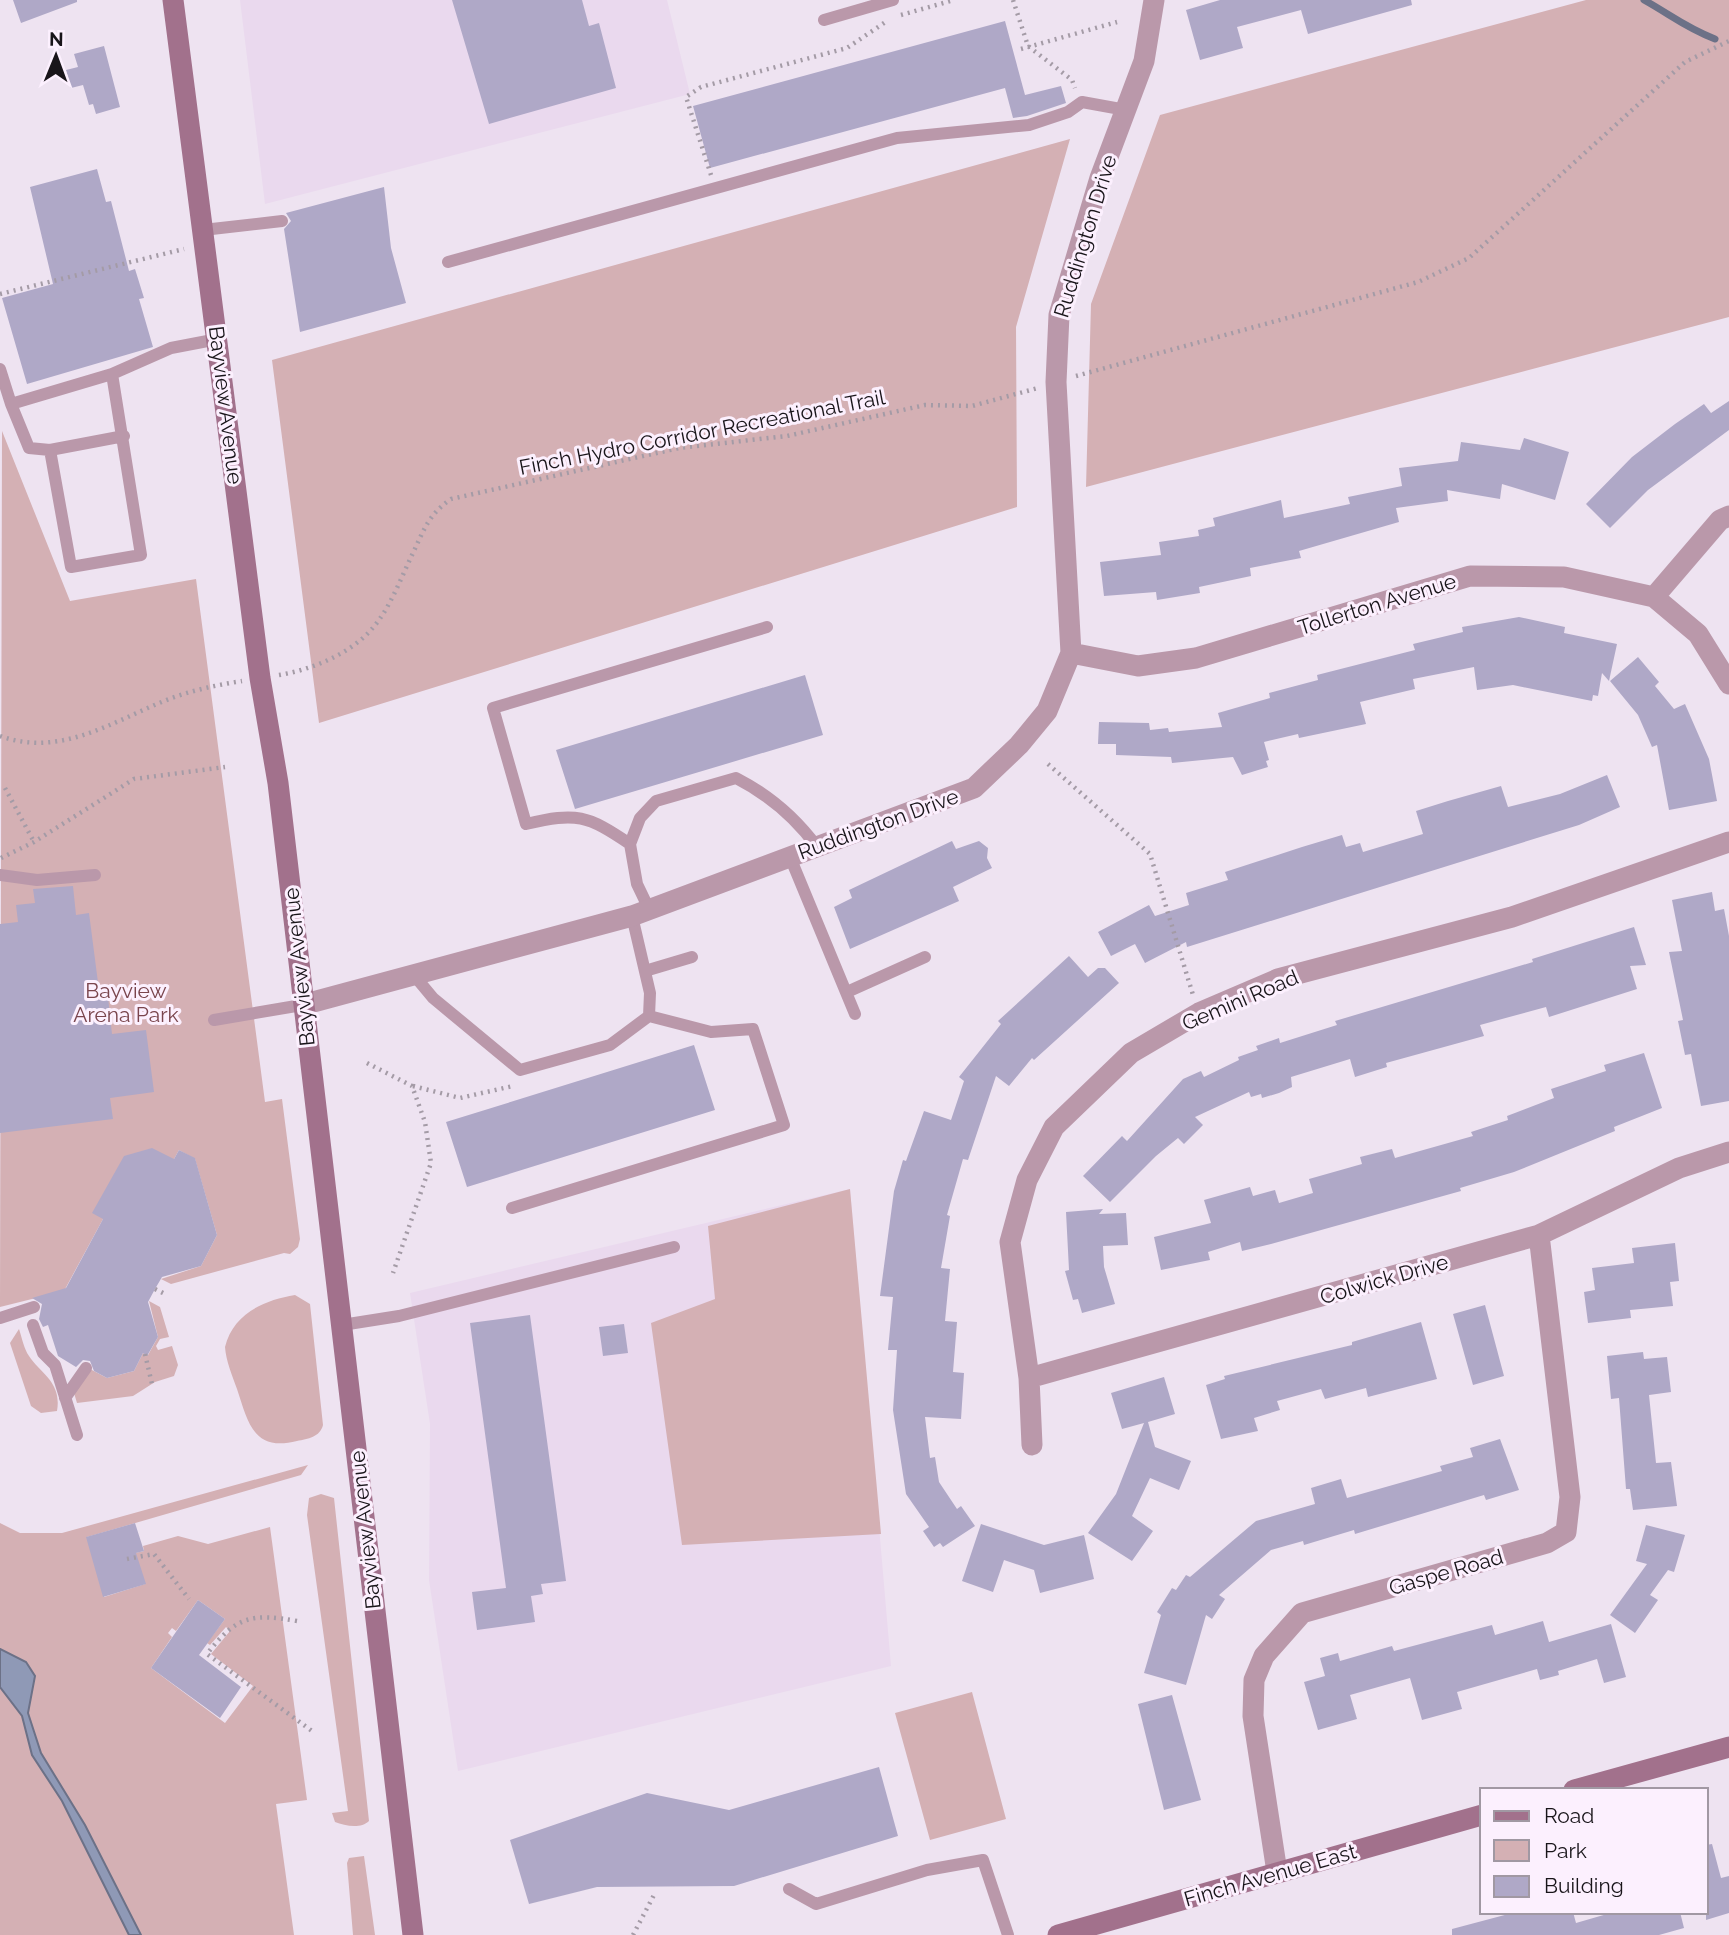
<svg xmlns="http://www.w3.org/2000/svg" width="1729" height="1935" viewBox="0 0 1729 1935" font-family="Raleway,sans-serif">
<style>
.built{fill:#ead9ee}
.green{fill:#d4b0b4;fill-rule:evenodd}
.water{fill:#8f99b6;stroke:#6c7187;stroke-width:2}
.lines{fill:none;stroke-linecap:round;stroke-linejoin:round}
.stream{stroke:#6c7187;stroke-width:7}
.building{fill:#afa8c7}
.path{stroke:#a49ba6;stroke-width:4.5;stroke-dasharray:2 5;stroke-linecap:butt}
.lane{stroke:#ba98aa;stroke-width:12}
.street{stroke:#ba98aa;stroke-width:21}
.secondary{stroke:#a2718c;stroke-width:21}
.labels{text-anchor:middle;dominant-baseline:central;stroke-width:6;stroke-linejoin:round;paint-order:stroke}
.street-label{font-size:21px;fill:#19151a;stroke:#fcf0fe}
.park-label{font-size:21px;fill:#7a454d;stroke:#fcf0fe}
</style>
<rect width="100%" height="100%" fill="#eee3f1"/>
<path class="built" d="M240 0H667L690 94 265 204Z
M850 1189 891 1666 458 1771 429 1580 430 1424 410 1293Z"/>
<path class="green" d="M1586 0H1729V317L1086 487 1091 304 1160 115Z
M1070 139 1016 327 1017 507 319 723 272 360Z
M2 431 70 601 196 579 265 1102 282 1099 300 1239 298 1247 290 1254 284 1253 171 1284 161 1279 201 1266 217 1235 195 1159 179 1150 174 1159 103 1219 64 1291 0 1307Z
M850 1189 881 1534 682 1545 651 1323 715 1299 708 1226Z
M295 1295 310 1304 323 1425C320 1437 308 1439 297 1441 253 1452 248 1422 237 1389 232 1375 226 1361 225 1347 233 1314 264 1300 295 1295Z
M149 1301 160 1307 169 1337 160 1339 156 1346 158 1350 172 1346 178 1365 174 1376 155 1382 133 1396 77 1403 74 1393 90 1369 107 1378 134 1371 143 1353 148 1355 158 1337Z
M19 1329C22 1338 24 1349 29 1356 41 1374 62 1382 57 1411L41 1413 31 1406 10 1343Z
M308 1465 301 1475 87 1537 104 1597 145 1584 135 1553 144 1551 143 1546 178 1536 208 1544 270 1527 307 1800 276 1804 294 1935H0V1523L20 1533H62ZM198 1600 225 1619 207 1643 210 1645 226 1627 230 1631 211 1654 253 1686 225 1723 151 1668 172 1637 168 1633 172 1628 176 1631Z
M321 1494 334 1498 369 1821C361 1829 345 1826 335 1822L332 1813 348 1811 307 1515 309 1498Z
M972 1692 1006 1819 930 1840 895 1713Z
M364 1856 375 1935H353L347 1863 349 1858Z"/>
<path class="water" d="M0 1649 26 1662 35 1676 28 1713 41 1753 85 1825 141 1935H129L62 1801 32 1755 22 1716 0 1687Z"/>
<g class="lines">
<path class="stream" d="M1644 0C1671 15 1686 28 1715 39"/>
</g>
<path class="building" d="M13 0H77V2L21 23Z
M452 0H582L589 26 599 23 616 88 489 124Z
M1220 0H1411L1412 5 1308 34 1301 10 1237 27 1243 48 1200 60 1186 10Z
M1005 21 1025 95 1061 86 1066 103 1027 116 1013 118 1005 88 710 168 693 106Z
M104 46 120 107 96 114 93 104 89 105 83 85 71 88 66 70 78 67 74 54Z
M97 169 106 202 111 201 129 271 135 269 144 298 139 299 153 347 27 384 2 298 53 284 30 187Z
M384 187 391 248 406 303 300 332 284 229 291 221 286 213Z
M1729 401V430L1648 490 1610 528 1586 504 1632 457 1675 424 1704 404 1711 413Z
M1524 438 1569 452 1555 500 1502 484 1500 499 1447 490 1448 501 1396 508 1399 522 1299 551 1301 558 1250 568 1251 576 1199 587 1200 593 1157 600 1156 592 1104 596 1100 562 1161 555 1159 542 1199 536 1198 530 1215 526 1213 518 1281 500 1284 518 1350 504 1348 497 1402 486 1399 468 1458 461 1461 442 1520 450Z
M1519 617 1565 627 1564 633 1617 644 1609 681 1602 673 1598 696 1593 695 1592 701 1513 685 1477 690 1474 667 1413 679 1415 689 1360 702 1366 724 1299 738 1298 734 1264 742 1269 760 1266 761 1268 767 1242 775 1233 757 1172 763 1171 757 1116 755V744H1098L1099 722 1149 723 1150 730 1168 728 1169 732 1222 727 1218 713 1270 698 1269 693 1318 680 1317 675 1415 650 1413 644 1463 632 1462 627Z
M1638 657 1659 682 1655 686 1674 709 1685 704 1709 759 1717 801 1669 810 1657 745 1652 747 1638 715 1610 681Z
M805 675 823 735 575 809 556 750Z
M1607 775 1620 807 1579 825 1187 947 1186 942 1145 963 1135 944 1111 956 1098 932 1149 905 1155 916 1189 905 1186 893 1228 880 1225 872 1302 847 1342 835 1346 847 1360 843 1363 852 1423 834 1416 811 1448 801 1501 786 1508 807 1560 794Z
M952 841 956 849 979 841 988 848 987 858 992 868 953 887 959 901 850 949 834 907 852 898 849 890Z
M73 886 76 915 89 913 100 998 108 997 112 1034 146 1030 154 1092 110 1098 113 1119 0 1133V924L18 922 16 905 35 903 33 889Z
M1712 892 1715 911 1724 909 1729 936V1101L1701 1106 1691 1054 1685 1055 1678 1021 1683 1020 1669 952 1682 951 1672 900Z
M1634 927 1646 965 1630 966 1637 989 1549 1017 1546 1007 1480 1025 1484 1036 1386 1063 1387 1067 1355 1077 1350 1059 1291 1077 1292 1087 1279 1093 1262 1098 1261 1094 1251 1097 1249 1092 1195 1117 1203 1125 1184 1144 1178 1138 1156 1156 1110 1202 1083 1176 1122 1136 1127 1141 1183 1079 1201 1071 1204 1077 1239 1060 1238 1057 1258 1050 1256 1046 1279 1038 1280 1043 1337 1025 1335 1021 1533 962 1532 959Z
M1069 956 1088 977 1098 968H1105L1119 983 1034 1060 1032 1058 1009 1086 996 1076 968 1160 963 1159 947 1215 950 1216 941 1268 950 1269 945 1321 957 1322 953 1372 964 1373 961 1419 925 1417 930 1458 935 1457 939 1482 957 1509 961 1506 975 1526 943 1547 940 1543 934 1547 923 1531 929 1527 906 1494 893 1410 897 1350H888L893 1297 880 1296 894 1191 903 1160 906 1161 924 1111 951 1120 964 1081 959 1077 1001 1024 998 1021Z
M694 1045 715 1110 467 1187 446 1122Z
M1644 1053 1662 1108 1614 1127 1615 1131 1514 1172 1460 1188 1461 1191 1271 1244 1242 1251 1240 1242 1208 1252 1210 1260 1161 1270 1154 1237 1211 1223 1204 1200 1250 1187 1253 1196 1275 1190 1279 1203 1313 1193 1309 1179 1362 1164 1360 1157 1392 1149 1395 1158 1473 1136 1471 1132 1508 1120 1507 1116 1554 1098 1551 1089 1606 1071 1604 1065Z
M152 1148 174 1159 179 1150 195 1158 217 1235 201 1266 162 1277 155 1289 148 1302 158 1337 147 1356 143 1353 134 1371 107 1378 94 1371 90 1361 83 1360 76 1367 58 1356 48 1325 43 1327 39 1319 42 1304 32 1298 66 1288 103 1219 92 1213 124 1156Z
M1103 1209 1099 1214 1126 1213 1128 1245 1103 1246 1104 1267 1115 1304 1082 1313 1078 1299 1073 1300 1065 1271 1069 1270 1066 1212Z
M1675 1243 1679 1281 1670 1282 1673 1306 1630 1310 1631 1318 1588 1323 1584 1292 1595 1290 1592 1268 1634 1263 1632 1248Z
M1485 1305 1504 1376 1473 1385 1453 1314Z
M530 1315 566 1581 541 1584 543 1594 531 1596 535 1622 477 1630 472 1592 506 1588 470 1323Z
M1421 1322 1437 1379 1368 1397 1366 1388 1325 1399 1321 1389 1277 1401 1280 1410 1254 1418 1258 1431 1221 1439 1206 1385 1225 1379 1224 1376 1352 1345V1342Z
M624 1324 628 1353 603 1356 599 1327Z
M1643 1352 1644 1359 1667 1357 1671 1392 1649 1395 1656 1463 1671 1462 1677 1506 1633 1510 1630 1489H1626L1619 1398 1611 1399 1607 1356Z
M1164 1377 1175 1414 1148 1422 1155 1447 1191 1461 1179 1490 1150 1478 1132 1516 1153 1531 1132 1561 1088 1533 1116 1494 1144 1423 1122 1429 1111 1393Z
M1500 1439 1519 1490 1486 1500 1484 1495 1355 1534 1354 1530 1304 1545 1303 1541 1271 1550 1219 1595 1225 1599 1212 1619 1206 1615 1186 1685 1144 1673 1161 1615 1157 1612 1172 1588 1176 1590 1186 1575 1190 1577 1256 1521 1315 1504 1311 1488 1341 1479 1347 1498 1442 1471 1440 1466 1473 1457 1470 1448Z
M135 1523 144 1551 136 1553 146 1584 103 1597 86 1537Z
M981 1524 1044 1545 1084 1535 1094 1579 1040 1593 1034 1570 1004 1560 993 1592 962 1581Z
M1646 1525 1685 1535 1674 1572 1668 1570 1650 1595 1658 1600 1635 1633 1610 1615 1647 1564 1636 1561Z
M198 1600 225 1619 199 1655 241 1687 220 1718 151 1668Z
M1543 1621 1549 1642 1611 1624 1626 1677 1604 1683 1597 1659 1558 1671 1559 1675 1540 1680 1537 1669 1457 1692 1462 1709 1422 1720 1410 1678 1350 1695 1357 1719 1318 1730 1304 1682 1325 1676 1320 1658 1338 1653 1340 1661 1392 1646 1394 1651 1492 1625 1495 1635Z
M1172 1695 1201 1800 1164 1810 1138 1704Z
M879 1767 898 1836 734 1886 597 1887 529 1904 510 1840 647 1793 729 1810Z
M1712 1844 1721 1878 1729 1876V1913L1706 1920V1845Z
M1516 1912H1573L1576 1923 1614 1912H1680L1684 1928 1659 1935H1452V1929Z"/>
<g class="lines">
<path class="path" d="M1013 0 1028 46 1072 80 1075 88
M901 15 954 0
M1021 49 1117 22
M711 175 686 97 701 87 847 48 887 21
M0 294 184 249
M1076 376 1418 282 1469 258 1685 62 1729 41
M279 675C310 670 348 655 370 631 389 611 400 580 412 555 424 530 428 515 451 499L679 448 787 436 925 405 972 406 1038 388
M0 736C61 758 113 721 169 699 193 690 217 685 242 681
M1048 764 1150 854 1193 995
M5 788 34 842
M1 858 34 842 134 779 225 767
M367 1063 412 1086 425 1122 431 1163 393 1273
M413 1086 460 1098 513 1086
M155 1289 165 1294
M145 1354 152 1384
M127 1559 154 1554 189 1599
M297 1621C252 1613 236 1616 207 1654L312 1731
M633 1935 654 1895"/>
<path class="lane" d="M824 20 893 0
M203 230 282 221
M448 262 897 138 1029 125 1068 112 1082 102 1126 110
M0 369 11 404 112 374 171 348 218 339
M112 374 141 555 71 567 50 450 124 436
M11 404 29 448 50 450
M767 627 493 708 526 824C577 812 587 815 630 844L640 818 656 801 736 778C769 795 795 817 817 847
M630 844 637 884 649 909
M790 857 855 1014
M0 875 37 880 95 875
M645 971 692 957
M413 974 433 998 520 1070 610 1045 649 1016 650 993 632 916
M847 992 925 957
M214 1020 302 1005
M512 1208 784 1125 753 1029 711 1032 649 1016
M0 1318 34 1307
M33 1325 43 1353 55 1365 77 1435
M342 1325 399 1316 674 1247
M65 1398 86 1368
M789 1889 816 1904 927 1870 983 1860 1008 1935"/>
<path class="street" d="M1654 597 1720 520 1729 516
M1071 653 1138 666 1196 658 1470 576 1564 577 1654 597 1698 634 1729 684
M302 1005 632 916 974 788 1019 745 1047 711 1071 653 1056 382 1059 315 1100 178 1144 61 1154 0
M1029 1378 1539 1235 1679 1168 1729 1152
M1032 1445 1029 1378 1010 1242 1027 1180 1054 1127 1131 1053 1199 1013 1278 979 1512 917 1729 842
M1277 1872 1253 1716 1254 1680 1264 1656 1302 1613 1547 1543 1566 1532 1570 1497 1539 1235"/>
<path class="secondary" d="M173 0 260 678 278 783 413 1935
M1574 1790 1729 1747
M1058 1935 1482 1815"/>
</g>
<g class="labels">
<g class="street-label">
<text transform="translate(1085 236) rotate(-73)">Ruddington Drive</text>
<text transform="translate(226 405) rotate(83)">Bayview Avenue</text>
<text transform="translate(702 432) rotate(-11)">Finch Hydro Corridor Recreational Trail</text>
<text transform="translate(1377 604) rotate(-17)">Tollerton Avenue</text>
<text transform="translate(878 824) rotate(-20)">Ruddington Drive</text>
<text transform="translate(299 967) rotate(-96)">Bayview Avenue</text>
<text transform="translate(1240 1000) rotate(-23)">Gemini Road</text>
<text transform="translate(1384 1279) rotate(-16)">Colwick Drive</text>
<text transform="translate(365 1530) rotate(-96)">Bayview Avenue</text>
<text transform="translate(1446 1572) rotate(-16)">Gaspe Road</text>
<text transform="translate(1270 1875) rotate(-16)">Finch Avenue East</text>
</g>
<g class="park-label">
<text x="126" y="990">Bayview<tspan x="126" dy="24">Arena Park</tspan></text>
</g>
</g>
<rect x="1480" y="1788" width="228" height="126" fill="#fcf0fe" stroke="#a198a3" stroke-width="2"/>
<rect x="1494" y="1811" width="35" height="10" fill="#a2718c" stroke="#a198a3" stroke-width="2"/>
<text x="1544" y="1823" font-size="21" fill="#19151a">Road</text>
<rect x="1494" y="1840" width="35" height="21" fill="#d4b0b4" stroke="#a198a3" stroke-width="2"/>
<text x="1544" y="1858" font-size="21" fill="#19151a">Park</text>
<rect x="1494" y="1876" width="35" height="21" fill="#afa8c7" stroke="#a198a3" stroke-width="2"/>
<text x="1544" y="1893" font-size="21" fill="#19151a">Building</text>
<g transform="translate(56 56) rotate(1)" stroke="#fcf0fe" stroke-width="5" paint-order="stroke">
<path d="M0-5L12 26L0 18L-12 26Z" fill="#19151a"/>
<text y="-10" font-size="19" font-weight="bold" text-anchor="middle" fill="#19151a">N</text>
</g>
</svg>
